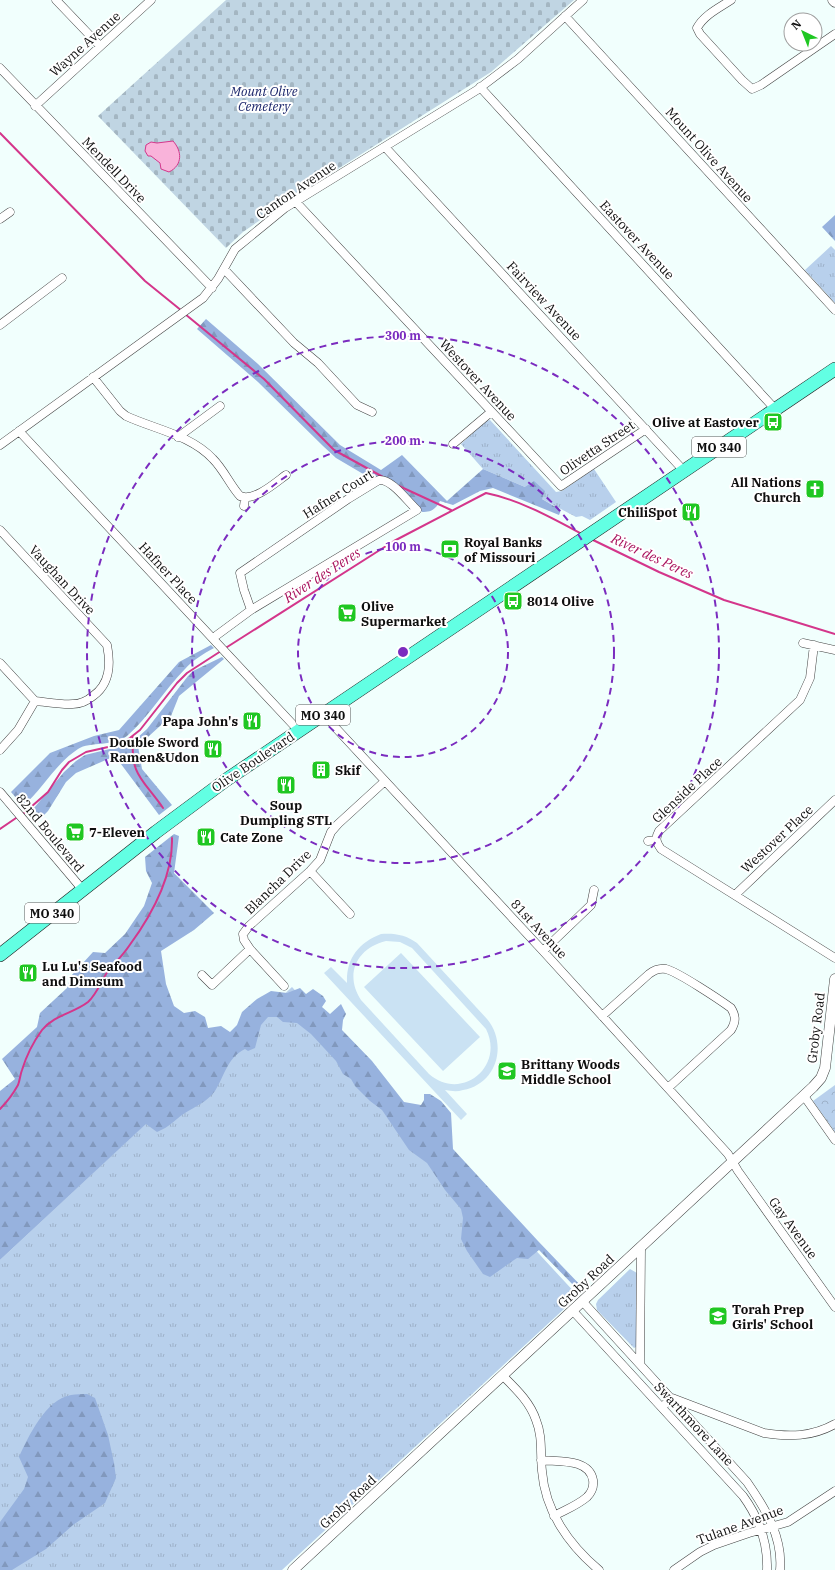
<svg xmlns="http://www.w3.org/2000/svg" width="835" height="1570" viewBox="0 0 835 1570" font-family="'IBM Plex Serif',serif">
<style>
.grass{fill:url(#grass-tufts)}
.forest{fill:url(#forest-firs)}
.cemetery{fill:url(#cemetery-stones)}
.park{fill:url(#park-crowns)}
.pitch{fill:#cae2f3;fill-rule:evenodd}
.water{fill:#f9b3da;stroke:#d4368b}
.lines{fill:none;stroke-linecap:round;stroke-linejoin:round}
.stream{stroke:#d4368b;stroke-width:2}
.minor-casing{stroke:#424242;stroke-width:9}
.tertiary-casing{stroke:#424242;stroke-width:11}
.primary-casing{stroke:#202020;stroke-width:14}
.minor{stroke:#fff;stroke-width:8}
.tertiary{stroke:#fff;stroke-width:10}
.primary{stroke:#62ffe3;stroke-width:13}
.ring{fill:none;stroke:#7b2cbf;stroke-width:2;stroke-dasharray:7 5}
.labels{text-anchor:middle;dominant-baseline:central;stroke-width:4;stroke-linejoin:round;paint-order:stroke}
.shield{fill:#fff;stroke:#575757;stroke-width:1}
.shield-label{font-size:12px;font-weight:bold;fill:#0f0f0f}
.street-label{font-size:13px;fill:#0f0f0f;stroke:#fff}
.park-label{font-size:13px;font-style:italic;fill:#1b266b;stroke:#fff}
.poi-label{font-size:13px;font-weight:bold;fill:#0f0f0f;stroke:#fff;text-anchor:start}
.water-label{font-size:14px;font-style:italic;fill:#a8115c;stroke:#fff}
.centre{fill:#7b2cbf;stroke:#fff;stroke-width:2}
.ring-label{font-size:12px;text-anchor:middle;font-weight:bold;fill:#7b2cbf;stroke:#fff;stroke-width:4;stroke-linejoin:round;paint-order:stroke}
</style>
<defs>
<pattern id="grass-tufts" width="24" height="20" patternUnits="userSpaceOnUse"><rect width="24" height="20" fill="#b8d0ec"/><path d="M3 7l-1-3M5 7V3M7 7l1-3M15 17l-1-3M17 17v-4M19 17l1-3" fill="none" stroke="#9db1c9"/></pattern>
<pattern id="forest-firs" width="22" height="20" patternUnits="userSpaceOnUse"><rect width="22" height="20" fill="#97b2de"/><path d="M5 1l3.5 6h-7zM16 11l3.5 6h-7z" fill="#8198bd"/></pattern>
<pattern id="cemetery-stones" width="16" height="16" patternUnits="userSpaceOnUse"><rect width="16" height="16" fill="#c0d5e3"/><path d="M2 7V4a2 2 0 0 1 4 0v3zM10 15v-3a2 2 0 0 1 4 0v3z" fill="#a4b6c2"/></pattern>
<pattern id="park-crowns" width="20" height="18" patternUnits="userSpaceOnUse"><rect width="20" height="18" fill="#b8d0ec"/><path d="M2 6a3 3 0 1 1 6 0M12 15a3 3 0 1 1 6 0" fill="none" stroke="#9db1c9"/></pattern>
</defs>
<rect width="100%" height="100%" fill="#f1fffd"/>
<path class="grass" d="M831 246 835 250V303L805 270Z
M490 420 556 492 562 491 594 469 616 502 590 520 582 516 576 517 542 499 525 487 483 469 461 444 486 421Z
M292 987 578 1296 282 1570H0V1260Z
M630 1269 637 1273 636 1347 634 1348 597 1310 596 1304 598 1300Z"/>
<path class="forest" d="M835 215V241L822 227Z
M206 319 258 364 340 445 381 470 402 455 447 501 483 469 525 487 534 481 545 491 542 499 561 510 559 515 493 488 480 491 453 505 440 501C435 510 431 512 422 512L406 493 380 478H370L336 458 323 446 258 382 197 329Z
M211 645 214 648C203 654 193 660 185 669 164 690 149 717 127 736 114 747 90 741 78 749 55 764 43 789 23 806L11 792 50 753 94 736 119 730 179 662Z
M222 657 224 659 179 696 171 716 138 746 142 769 172 805 159 815 115 756 76 773 66 782 48 811 37 822 29 814 64 772 76 761 85 755 122 746 136 739 147 729 188 676 193 671Z
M174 834 179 836 174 873 214 913 194 930 161 951 166 984 174 1006 184 1013 195 1011 205 1017 208 1028 221 1026 230 1032 237 1025 242 1012 257 999 271 991 287 993 300 988 306 994 313 989 323 996 326 1001 322 1007 330 1014 341 1004 346 1014 343 1020 342 1030 372 1061 404 1102 421 1105 424 1100V1094H430L441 1101 451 1113 453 1149 538 1241 583 1288 579 1291 539 1250 528 1259 517 1258 514 1260 490 1277 483 1274 467 1251 461 1239 463 1218 461 1209 445 1190 427 1163 409 1150 382 1110 370 1101 355 1086 351 1079 343 1074 336 1061 311 1034 297 1023 283 1022 277 1017H268L261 1025 255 1048 248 1051 245 1049C227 1058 225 1075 215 1091 207 1102 196 1106 185 1113 173 1121 171 1126 157 1132L146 1124 0 1260V1091L15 1079 2 1059 37 1027 40 1013 67 988 71 976 93 952 105 953 125 934 144 906 152 883 146 871 145 857Z
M87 1394 95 1398 108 1435 114 1463 116 1478 105 1503 73 1525 46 1549 12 1570H0V1522L24 1489 28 1477 19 1457C28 1437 46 1399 71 1395 76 1394 82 1394 87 1394Z"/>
<path class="cemetery" d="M226 0H574L491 72 292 198 243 232 226 248 98 116Z"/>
<path class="park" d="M835 1085V1132L813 1101Z"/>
<path class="pitch" d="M381 934C395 933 406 935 417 943L487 1019C508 1044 497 1084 463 1090 457 1092 451 1091 445 1090L467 1114 461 1120 324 973 331 967 347 983C346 959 358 943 381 934ZM386 941 400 942 412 948 486 1029C505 1067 461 1102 429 1074L361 1000C344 974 357 948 386 941Z
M401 953 480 1037 443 1071 364 987Z"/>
<path class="water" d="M173 141C182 151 183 165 169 172L161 169 160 163 151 156H148L145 151 146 145 151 142 157 143Z"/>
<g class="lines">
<path class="stream" d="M0 133 145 281 182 311
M185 314 264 379 334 450 383 477
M399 486 451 510
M591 539 659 572 724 600 835 634
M224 649 394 541 486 493C520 500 552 518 582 534
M133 737C130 776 143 779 163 808
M23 814 48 792 62 770 69 762 86 752 117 745 126 741 140 730 177 683 187 673 221 651
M0 829 19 816
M0 1109C7 1102 13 1094 18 1085 20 1080 20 1075 22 1070 26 1057 34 1041 42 1030 54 1015 74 1013 88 1002 97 994 101 981 108 971 115 963 123 955 129 946 151 916 173 876 172 838"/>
<defs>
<path id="minor" d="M56 0 100 46
M731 0C719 8 704 15 697 28L700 34 742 80 752 89 761 85 835 34
M565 16 835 310
M0 68 212 288
M480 87 775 409
M35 106 151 0
M385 147 684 471
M296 202 561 486 646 429
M0 219 10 212
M224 269 294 343 318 363 357 405 372 412
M0 325 62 278
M93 377 120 411 126 416C154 429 191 435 213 459 224 470 230 485 240 496 254 502 275 483 286 475
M19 431 299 731
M178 437 220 406
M453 444 491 412
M0 445 203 298 218 279 235 249 285 208 477 90 518 59 583 0
M244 506 245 498
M0 530 107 645C111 665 110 684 93 696 87 701 80 704 73 704 61 705 47 702 35 701L18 730 0 750
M213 638 251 610 417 510C407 501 392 479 379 480L348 499 240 573 244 590 251 610
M803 643 835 650
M814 645 810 678 800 700 659 831C655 838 656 842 661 849L835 958
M0 663 35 701
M325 713 334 726 543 951 728 1154 738 1171 835 1307
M0 792 82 889
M648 841 656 840
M310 871 350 914
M735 895 835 800
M543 951 591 905 594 890
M202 975 212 985 250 949
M284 986 250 949 244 940 243 934 249 926 310 871 320 860 331 832 338 824 385 781
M602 1016 649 974C654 970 659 968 666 969 678 972 720 1000 731 1008 736 1016 736 1022 731 1030L668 1088
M804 1096 835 1140
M583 1302 747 1482C765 1508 783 1537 780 1570
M573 1311 743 1496C759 1518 768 1542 767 1570
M640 1364 641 1248
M503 1376C516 1389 530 1402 536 1420 543 1437 540 1454 542 1471 545 1511 569 1545 599 1570
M662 1407 672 1398 764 1433C789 1437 812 1437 835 1424
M541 1460C558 1462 589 1458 593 1480 594 1487 592 1492 587 1497 578 1505 565 1510 554 1516
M674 1570 700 1552 714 1545 749 1533 788 1522 835 1491"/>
<path id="tertiary" d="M833 0 835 2
M293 1570 813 1087 821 1078 825 1068 835 979"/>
<path id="primary" d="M0 955 156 832 226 780 835 369"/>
</defs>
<use href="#minor" class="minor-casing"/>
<use href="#tertiary" class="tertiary-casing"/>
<use href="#primary" class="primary-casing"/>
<use href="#minor" class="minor"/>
<use href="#tertiary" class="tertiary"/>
<use href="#primary" class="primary"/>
</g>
<g class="ring">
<circle cx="403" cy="652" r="105"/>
<circle cx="403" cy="652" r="211"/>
<circle cx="403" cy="652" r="316"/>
</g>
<defs>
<symbol id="bus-square" viewBox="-11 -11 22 22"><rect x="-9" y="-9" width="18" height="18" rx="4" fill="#1fc722" stroke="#fff"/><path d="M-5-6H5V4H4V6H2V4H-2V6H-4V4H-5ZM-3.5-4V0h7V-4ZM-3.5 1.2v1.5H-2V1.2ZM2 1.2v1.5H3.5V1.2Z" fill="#fff"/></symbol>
<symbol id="church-square" viewBox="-11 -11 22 22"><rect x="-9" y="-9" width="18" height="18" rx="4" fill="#1fc722" stroke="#fff"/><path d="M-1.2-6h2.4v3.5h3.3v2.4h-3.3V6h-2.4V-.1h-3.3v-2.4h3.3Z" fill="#fff"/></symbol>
<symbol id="restaurant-square" viewBox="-11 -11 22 22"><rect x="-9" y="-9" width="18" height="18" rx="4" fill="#1fc722" stroke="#fff"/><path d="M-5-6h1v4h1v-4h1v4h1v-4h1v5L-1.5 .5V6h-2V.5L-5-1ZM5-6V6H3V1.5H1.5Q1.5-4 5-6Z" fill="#fff"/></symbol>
<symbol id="bank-square" viewBox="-11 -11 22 22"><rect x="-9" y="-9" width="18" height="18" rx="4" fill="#1fc722" stroke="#fff"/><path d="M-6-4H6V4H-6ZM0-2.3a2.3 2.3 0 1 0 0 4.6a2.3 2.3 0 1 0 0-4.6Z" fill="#fff"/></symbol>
<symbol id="supermarket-square" viewBox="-11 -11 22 22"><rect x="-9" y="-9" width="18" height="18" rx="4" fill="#1fc722" stroke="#fff"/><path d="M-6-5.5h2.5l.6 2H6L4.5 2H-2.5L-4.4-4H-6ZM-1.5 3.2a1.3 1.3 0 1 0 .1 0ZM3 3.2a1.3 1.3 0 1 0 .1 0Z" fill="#fff"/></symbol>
<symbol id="building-square" viewBox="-11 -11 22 22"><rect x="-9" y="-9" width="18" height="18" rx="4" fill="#1fc722" stroke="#fff"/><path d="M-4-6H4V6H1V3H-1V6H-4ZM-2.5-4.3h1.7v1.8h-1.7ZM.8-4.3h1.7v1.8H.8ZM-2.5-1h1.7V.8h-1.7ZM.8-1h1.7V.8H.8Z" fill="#fff"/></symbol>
<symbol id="school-square" viewBox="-11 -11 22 22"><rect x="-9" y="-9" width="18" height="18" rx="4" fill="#1fc722" stroke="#fff"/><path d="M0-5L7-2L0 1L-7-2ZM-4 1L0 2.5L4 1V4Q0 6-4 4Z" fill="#fff"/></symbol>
</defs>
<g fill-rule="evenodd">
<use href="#bus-square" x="762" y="411" width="22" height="22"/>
<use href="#church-square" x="804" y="478" width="22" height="22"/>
<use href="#restaurant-square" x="680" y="501" width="22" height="22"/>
<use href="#bank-square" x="439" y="538" width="22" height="22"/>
<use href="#bus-square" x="502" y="590" width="22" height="22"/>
<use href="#supermarket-square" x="336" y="602" width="22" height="22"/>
<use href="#restaurant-square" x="241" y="710" width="22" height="22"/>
<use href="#restaurant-square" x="202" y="738" width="22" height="22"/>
<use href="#building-square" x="310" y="759" width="22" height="22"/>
<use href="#restaurant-square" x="275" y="774" width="22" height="22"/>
<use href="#supermarket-square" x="64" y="821" width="22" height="22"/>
<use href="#restaurant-square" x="195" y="826" width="22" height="22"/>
<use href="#restaurant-square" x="17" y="962" width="22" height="22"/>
<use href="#school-square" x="496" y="1060" width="22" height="22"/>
<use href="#school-square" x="707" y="1305" width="22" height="22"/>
</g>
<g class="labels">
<g class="shield">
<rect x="692" y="437" width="54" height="20" rx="3"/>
<rect x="296" y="705" width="54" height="20" rx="3"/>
<rect x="25" y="903" width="54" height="20" rx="3"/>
</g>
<g class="shield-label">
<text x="719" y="447">MO 340</text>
<text x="323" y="715">MO 340</text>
<text x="52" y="913">MO 340</text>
</g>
<g class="street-label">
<text transform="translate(85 44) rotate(-42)">Wayne Avenue</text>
<text transform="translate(709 155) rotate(48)">Mount Olive Avenue</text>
<text transform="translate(114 170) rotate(46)">Mendell Drive</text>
<text transform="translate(296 190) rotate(-34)">Canton Avenue</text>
<text transform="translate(637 240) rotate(47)">Eastover Avenue</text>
<text transform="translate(544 301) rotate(47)">Fairview Avenue</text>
<text transform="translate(478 380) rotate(47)">Westover Avenue</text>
<text transform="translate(597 448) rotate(-34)">Olivetta Street</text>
<text transform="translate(338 494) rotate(-32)">Hafner Court</text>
<text transform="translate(168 573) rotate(47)">Hafner Place</text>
<text transform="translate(62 580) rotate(47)">Vaughan Drive</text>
<text transform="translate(253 762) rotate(-34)">Olive Boulevard</text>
<text transform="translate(687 790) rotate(-43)">Glenside Place</text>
<text transform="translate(50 833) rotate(50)">82nd Boulevard</text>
<text transform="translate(777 839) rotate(-43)">Westover Place</text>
<text transform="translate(278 882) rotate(-44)">Blancha Drive</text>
<text transform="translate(539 929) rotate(47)">81st Avenue</text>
<text transform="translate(816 1028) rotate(-83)">Groby Road</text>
<text transform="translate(793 1228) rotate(54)">Gay Avenue</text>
<text transform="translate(586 1281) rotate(-43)">Groby Road</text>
<text transform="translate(694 1424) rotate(47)">Swarthmore Lane</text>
<text transform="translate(348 1502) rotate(-43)">Groby Road</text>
<text transform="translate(740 1525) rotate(-20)">Tulane Avenue</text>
</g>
<g class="park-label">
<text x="264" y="91">Mount Olive<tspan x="264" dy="15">Cemetery</tspan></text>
</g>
<g class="poi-label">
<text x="759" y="422" text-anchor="end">Olive at Eastover</text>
<text x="801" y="482" text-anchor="end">All Nations<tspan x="801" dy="15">Church</tspan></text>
<text x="677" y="512" text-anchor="end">ChiliSpot</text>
<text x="464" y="542">Royal Banks<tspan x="464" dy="15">of Missouri</tspan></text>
<text x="527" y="601">8014 Olive</text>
<text x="361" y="606">Olive<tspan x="361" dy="15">Supermarket</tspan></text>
<text x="238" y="721" text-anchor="end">Papa John's</text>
<text x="199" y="742" text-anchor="end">Double Sword<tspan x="199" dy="15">Ramen&amp;Udon</tspan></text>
<text x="335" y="770">Skif</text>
<text x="286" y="805" text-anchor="middle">Soup<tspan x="286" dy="15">Dumpling STL</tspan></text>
<text x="89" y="832">7-Eleven</text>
<text x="220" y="837">Cate Zone</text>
<text x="42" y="966">Lu Lu's Seafood<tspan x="42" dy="15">and Dimsum</tspan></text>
<text x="521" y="1064">Brittany Woods<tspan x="521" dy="15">Middle School</tspan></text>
<text x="732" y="1309">Torah Prep<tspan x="732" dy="15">Girls' School</tspan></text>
</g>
<g class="water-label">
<text transform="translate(652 556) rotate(25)">River des Peres</text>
<text transform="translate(322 575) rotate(-33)">River des Peres</text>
</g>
</g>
<circle cx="403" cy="652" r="6" class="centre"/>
<g class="ring-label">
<text x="403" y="340">300 m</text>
<text x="403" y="445">200 m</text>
<text x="403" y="551">100 m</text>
</g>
<g transform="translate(803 32) rotate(317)"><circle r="19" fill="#ffffff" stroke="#9f9f9f"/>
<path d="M0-3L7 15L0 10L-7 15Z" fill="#1fc722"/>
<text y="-6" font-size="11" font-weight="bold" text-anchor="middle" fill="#0f0f0f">N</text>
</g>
</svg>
